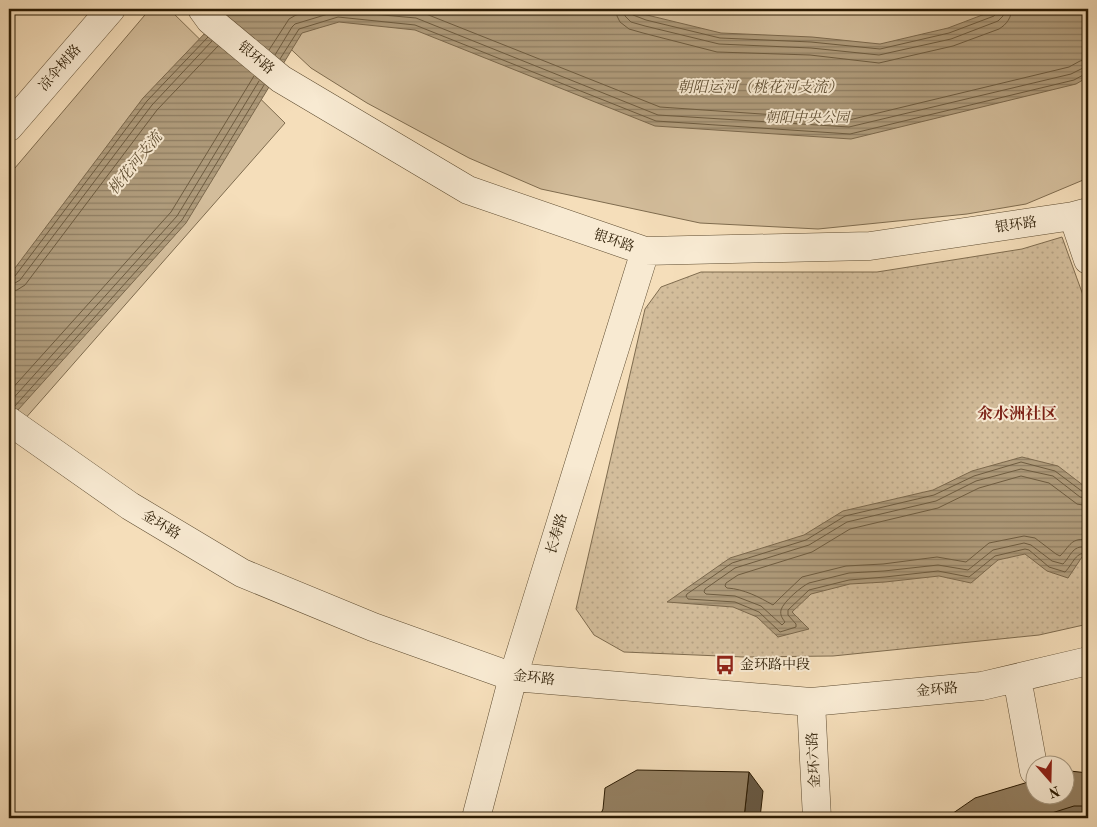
<svg xmlns="http://www.w3.org/2000/svg" width="1097" height="827" viewBox="0 0 1097 827" font-family="'Old Standard TT','Noto Serif SC',serif">
<style>
.grass{fill:url(#grass-dots);stroke:#7f6c4f}
.park{fill:#d3bd9b;stroke:#7f6c4f}
.water{fill:url(#water-rules);stroke:#7b684c}
.lines{fill:none;stroke-linecap:round;stroke-linejoin:round}
.shore{stroke:#6e5c40;stroke-width:1}
.minor-casing{stroke:#5e4c31;stroke-width:29}
.minor{stroke:#f8ead2;stroke-width:28}
.wall{fill:#7f6e54;stroke:#2b1b03}
.shaded-wall{fill:#685a45;stroke:#2b1b03}
.building{fill:#948062;stroke:#2b1b03}
.labels{text-anchor:middle;dominant-baseline:central;stroke-width:4;stroke-linejoin:round;paint-order:stroke}
.street-label{font-size:14px;fill:#2b1b03;stroke:#f8ead2}
.park-label{font-size:14px;font-style:italic;fill:#5d4c31;stroke:#f8ead2}
.poi-label{font-size:14px;fill:#2b1b03;stroke:#f8ead2;text-anchor:start}
.water-label{font-size:15px;font-style:italic;fill:#604f33;stroke:#f8ead2}
.quarter-label{font-size:16px;font-weight:bold;fill:#7a1f14;stroke:#f8ead2}
</style>
<defs>
<pattern id="grass-dots" width="8" height="8" patternUnits="userSpaceOnUse" patternTransform="scale(1.25)"><rect width="8" height="8" fill="#d3bd9b"/><path d="M2 2h.1M6 6h.1" fill="none" stroke="#b5a284" stroke-width="1.8" stroke-linecap="round"/></pattern>
<pattern id="water-rules" width="6" height="5" patternUnits="userSpaceOnUse" patternTransform="scale(1.25)"><rect width="6" height="5" fill="#b09c7c"/><path d="M0 2.5h6" fill="none" stroke="#8f7e63"/></pattern>
</defs>
<rect width="100%" height="100%" fill="#f5deba"/>
<filter id="stains"><feTurbulence type="fractalNoise" baseFrequency=".004" numOctaves="4"/><feColorMatrix values="0 0 0 0 .2 0 0 0 0 .09 0 0 0 0 .02 0 0 0 .5 -.17"/></filter>
<radialGradient id="worn" r=".72"><stop offset=".6" stop-color="#630" stop-opacity="0"/><stop offset="1" stop-color="#630" stop-opacity=".3"/></radialGradient>
<path class="grass" d="M1062 237 1088 309V624L1039 635 833 656 744 657 624 652 594 635 576 609 645 309 661 287 701 272H877L1022 249Z"/>
<path class="park" d="M150 9H169L285 123 9 437V175Z
M248 9H1088V178L1026 204 967 214 818 229 700 223 541 189 469 158 367 103 311 68Z"/>
<path class="water" d="M228 9H628L647 15 721 33 812 37 880 44 948 28 998 9H1088V77L1076 84 851 139 655 126 415 30 339 22 302 33 186 223 9 420V276L143 98Z
M1022 457 1058 466 1088 489V560L1082 557 1068 578 1047 571 1025 554 998 560 971 583 939 576 885 582 850 584 811 594 792 612 809 629 778 637 757 617 733 607 667 602 730 558 804 535 843 511 933 490 972 471Z"/>
<g class="lines">
<path class="shore" d="M395 9 421 12 660 107 849 120 1069 67 1080 61 1088 59
M616 9 617 16 620 22 629 29 643 33 717 52 810 55 879 63 953 46 999 29C1007 24 1011 18 1012 9
M624 9 625 16 631 22 645 26 719 44 811 48 879 55 951 39 998 21 1003 16 1004 9
M630 9V13L633 15 646 20 720 38 811 42 880 49 949 33 994 16 997 13 998 9
M269 50 289 19 296 15 318 9
M275 55 292 27 295 24 338 11 416 18 658 115 849 127 1071 74 1083 68 1088 67
M280 59 299 29 338 17 415 25 656 121 850 134 1074 80 1085 74 1088 73
M9 278H12L15 276 147 101 208 37
M9 284 15 283 20 280 152 105 212 41
M9 292 17 290 25 285 157 110 218 46
M9 392 171 212 254 76
M9 403 177 216 259 81
M14 407 182 220 264 85
M1088 493 1083 492 1055 471 1021 462 974 476 934 495 845 516 806 540 732 563 687 594 686 596 688 599 735 602 759 612 780 632 796 627V624L788 615V610L809 590 849 580 885 577 938 571 969 577 995 556 1025 549 1029 550 1049 567 1065 572C1073 564 1076 550 1088 554
M1088 499 1080 497 1053 476 1021 469 976 481 936 501 847 522 809 545 735 568 705 589 704 592 706 594 735 596 761 606 782 625 785 622C782 618 780 615 781 610 783 602 802 586 809 583L849 573 884 571 938 565 968 570 993 550 1024 543 1031 545 1052 561 1063 564C1071 556 1073 543 1088 548
M1088 506 1077 504 1049 483 1021 476 979 488 938 508 850 529 812 552 738 575 726 583 725 586 727 588C744 589 759 597 773 605L780 598 802 577 846 566 883 564 937 557 966 562 989 543 1024 536 1035 538 1056 554 1060 556C1070 546 1071 537 1088 540"/>
<defs>
<path id="minor" d="M202 9 210 20 281 79 468 190 645 251 870 246 1073 216 1088 212
M9 127 111 9
M1073 216 1088 260
M9 421 130 506 242 573 373 627 513 677 811 702 982 686 1088 661
M1017 678 1034 771
M811 702 817 818
M476 818 513 677 645 251"/>
</defs>
<use href="#minor" class="minor-casing"/>
<use href="#minor" class="minor"/>
</g>
<path class="wall" d="M1088 773V818H946Z"/>
<path class="shaded-wall" d="M749 772 763 791 760 818H744Z"/>
<path class="building" d="M637 770 749 772 744 818H599L603 809 605 788Z
M1070 771 1088 773V806H1074L1039 817 1040 818H946L975 798 1025 783 1031 780 1033 777 1034 776V794H1064V773Z"/>
<defs>
<symbol id="bus-bare" viewBox="-9 -9 18 18"><path d="M-5-6H5V4H4V6H2V4H-2V6H-4V4H-5ZM-3.5-4V0h7V-4ZM-3.5 1.2v1.5H-2V1.2ZM2 1.2v1.5H3.5V1.2Z" fill="#8f2418" stroke="#f8ead2" stroke-width="2.5" paint-order="stroke"/></symbol>
</defs>
<g fill-rule="evenodd">
<use href="#bus-bare" x="711" y="651" width="28" height="28"/>
</g>
<g class="labels">
<g class="street-label">
<text transform="translate(256 58) rotate(40)">银环路</text>
<text transform="translate(60 68) rotate(-49)">凉伞树路</text>
<text transform="translate(1016 225) rotate(-8)">银环路</text>
<text transform="translate(614 241) rotate(19)">银环路</text>
<text transform="translate(161 525) rotate(31)">金环路</text>
<text transform="translate(557 534) rotate(-73)">长寿路</text>
<text transform="translate(534 678) rotate(7)">金环路</text>
<text transform="translate(937 690) rotate(-5)">金环路</text>
<text transform="translate(814 760) rotate(-93)">金环六路</text>
</g>
<g class="park-label">
<text x="807" y="118">朝阳中央公园</text>
</g>
<g class="poi-label">
<text x="740" y="665">金环路中段</text>
</g>
<g class="water-label">
<text x="760" y="88">朝阳运河（桃花河支流）</text>
<text transform="translate(136 164) rotate(-51)">桃花河支流</text>
</g>
<g class="quarter-label">
<text x="1017" y="415">氽水洲社区</text>
</g>
</g>
<rect width="1097" height="827" fill="none" stroke="#f5deba" stroke-width="30"/>
<rect x="10" y="10" width="1077" height="807" fill="none" stroke="#2b1b03" stroke-width="2.5"/>
<rect x="15" y="15" width="1067" height="797" fill="none" stroke="#2b1b03"/>
<g transform="translate(1050 780) rotate(160)"><circle r="24" fill="#f8ead2" stroke="#a6977f"/>
<path d="M0-4L9 19L0 12L-9 19Z" fill="#8f2418"/>
<text y="-8" font-size="14" font-weight="bold" text-anchor="middle" fill="#2b1b03">N</text>
</g>
<rect width="100%" height="100%" filter="url(#stains)"/>
<rect width="100%" height="100%" fill="url(#worn)"/>
</svg>
